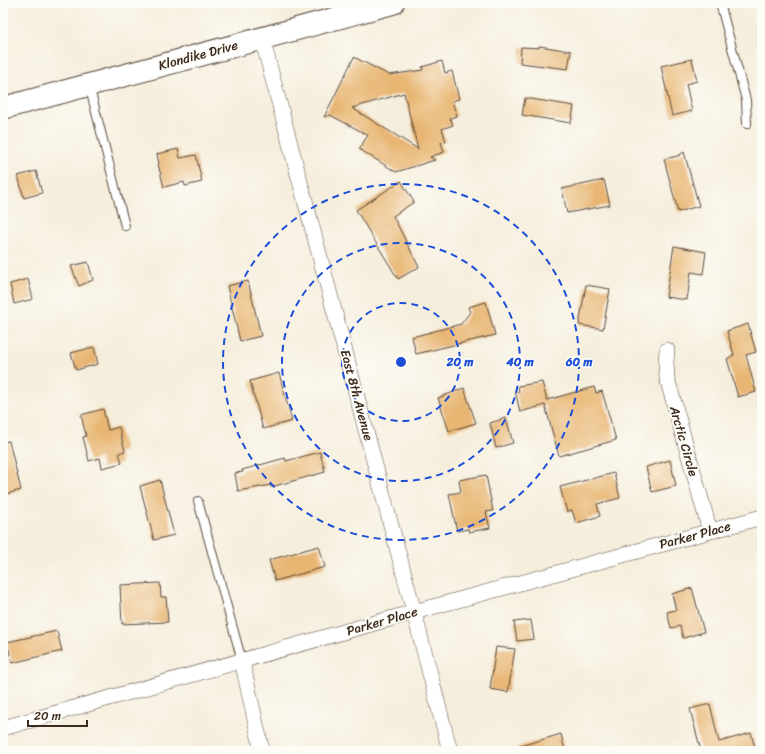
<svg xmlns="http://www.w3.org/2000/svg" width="765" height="754" viewBox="0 0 765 754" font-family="Sriracha,sans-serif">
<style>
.building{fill:#e8b672;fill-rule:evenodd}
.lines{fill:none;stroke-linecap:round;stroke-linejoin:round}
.lane-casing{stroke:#57473a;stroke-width:10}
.street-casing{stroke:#57473a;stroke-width:16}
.secondary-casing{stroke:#57473a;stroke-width:24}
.lane{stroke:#fff;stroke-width:8}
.street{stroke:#fff;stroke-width:15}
.secondary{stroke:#fff;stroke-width:22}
.ring{fill:none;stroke:#1d4ed8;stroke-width:2;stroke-dasharray:7 5}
.labels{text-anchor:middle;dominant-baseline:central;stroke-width:3.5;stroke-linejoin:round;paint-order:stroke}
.street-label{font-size:13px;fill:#3b2a1e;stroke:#fdfcf7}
.centre{fill:#1d4ed8;stroke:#fdfcf7;stroke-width:2}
.ring-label{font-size:12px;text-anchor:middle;font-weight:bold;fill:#1d4ed8;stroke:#fdfcf7;stroke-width:3.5;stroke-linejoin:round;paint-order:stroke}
</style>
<rect width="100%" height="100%" fill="#fdfcf7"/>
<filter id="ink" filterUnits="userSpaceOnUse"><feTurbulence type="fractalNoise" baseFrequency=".025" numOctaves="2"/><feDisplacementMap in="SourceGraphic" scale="8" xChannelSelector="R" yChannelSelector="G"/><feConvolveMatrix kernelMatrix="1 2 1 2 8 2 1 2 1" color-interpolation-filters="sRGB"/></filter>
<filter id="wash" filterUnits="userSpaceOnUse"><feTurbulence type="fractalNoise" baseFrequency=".012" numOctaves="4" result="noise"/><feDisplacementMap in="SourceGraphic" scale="16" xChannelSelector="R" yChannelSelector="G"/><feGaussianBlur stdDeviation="0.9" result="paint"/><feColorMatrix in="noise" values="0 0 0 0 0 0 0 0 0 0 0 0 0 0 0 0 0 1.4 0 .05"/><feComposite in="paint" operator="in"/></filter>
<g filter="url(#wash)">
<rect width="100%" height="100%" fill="#f5eedc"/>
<g id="blocks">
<path class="building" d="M539 46 571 51 568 69 520 63 521 47 539 48Z
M354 57 389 75 423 70 422 67 442 61 445 73 452 71 459 99 452 101 457 116 450 118 453 125 442 129 446 141 441 142 444 152 430 157 435 160 396 172 359 149 368 135 330 115 324 117ZM404 93 418 149 352 108Z
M692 59 697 81 686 84 692 111 672 116 661 66Z
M525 98 574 106 571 123 522 115Z
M178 149 180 158 196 155 202 182 185 186 184 182 164 187 158 164H159L157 154Z
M684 152 699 206 678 212 664 159 678 156Z
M36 171 42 193 24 198 18 176Z
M604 180 610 205 567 213 562 189Z
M401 181 414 202 393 216 419 267 398 279 356 210Z
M674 246 706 252 703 274 691 272 687 300 666 297Z
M88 262 93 280 79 286 71 266Z
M28 279 33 299 14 304 10 284Z
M248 281 261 336 240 341 227 286Z
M586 285 610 289 603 329 579 325Z
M486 302 495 335 416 354 412 337 461 324 470 312 468 307Z
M748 324 756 352 746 355 756 392 738 397 727 359 734 355 727 331Z
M94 347 98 364 76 370 71 353Z
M279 373 292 421 263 429 250 381Z
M542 382 547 400 594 387 596 393 602 391 616 440 559 456 545 405 520 412 515 391 519 392 518 386Z
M464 388 476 423 449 431 438 398Z
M103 409 108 430 119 427 125 451 119 453 122 463 102 468 100 458 89 461 83 437 86 436 81 415Z
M506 418 513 443 496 448 490 423Z
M9 441 21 490 3 495V442Z
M320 452 325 472 271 487V485L238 491 235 473 243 472 242 470 285 458 286 461Z
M670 460 676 486 652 492 646 467Z
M614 473 620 498 597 504 600 516 576 523 572 510 567 512 560 487Z
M486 475 493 511 486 512 490 528 469 532 468 529 457 531 449 494 461 492 459 480Z
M160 480 174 535 154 540 140 486Z
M319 546 325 567 275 581 269 560Z
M160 583 161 597H166L168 622 122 624 120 585Z
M692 588 704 632 683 638 680 626 671 628 667 612 676 610 672 594Z
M531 620 534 639 517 641 514 622Z
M57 631 62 651 12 663 7 642Z
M496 647 515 649 508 692 490 689Z
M710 704 719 742 751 733 756 751H701L690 709Z
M561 734 565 751H517V747Z"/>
</g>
</g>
<g filter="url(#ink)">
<use href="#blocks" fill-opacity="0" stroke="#57473a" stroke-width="1"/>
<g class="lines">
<defs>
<path id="lane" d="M720 3 746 100 747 124
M89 85 125 226
M198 501 242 661"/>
<path id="street" d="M262 38 414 612 450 751
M667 350 666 362 667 378 710 531
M242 661 262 751
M3 728 414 612 762 517"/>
<path id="secondary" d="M3 108 393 3"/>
</defs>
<use href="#lane" class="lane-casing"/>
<use href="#street" class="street-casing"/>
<use href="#secondary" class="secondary-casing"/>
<use href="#lane" class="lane"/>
<use href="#street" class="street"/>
<use href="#secondary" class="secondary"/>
</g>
</g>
<g class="ring">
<circle cx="401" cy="362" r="59"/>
<circle cx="401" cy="362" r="119"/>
<circle cx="401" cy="362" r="178"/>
</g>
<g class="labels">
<g class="street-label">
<text transform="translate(198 55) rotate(-15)">Klondike Drive</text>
<text transform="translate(357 395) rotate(75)">East 8th Avenue</text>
<text transform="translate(684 441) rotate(74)">Arctic Circle</text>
<text transform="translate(695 535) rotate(-15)">Parker Place</text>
<text transform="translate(382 621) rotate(-16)">Parker Place</text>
</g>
</g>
<circle cx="401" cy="362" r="6" class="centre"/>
<g class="ring-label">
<text x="460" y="366">20 m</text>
<text x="520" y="366">40 m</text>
<text x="579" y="366">60 m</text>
</g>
<rect width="765" height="754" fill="none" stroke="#fdfcf7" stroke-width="16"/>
<path d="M28 720v6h59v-6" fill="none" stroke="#3b2a1e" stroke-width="2"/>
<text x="34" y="720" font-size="12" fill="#3b2a1e" stroke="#fdfcf7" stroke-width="3" paint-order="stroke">20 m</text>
</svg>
